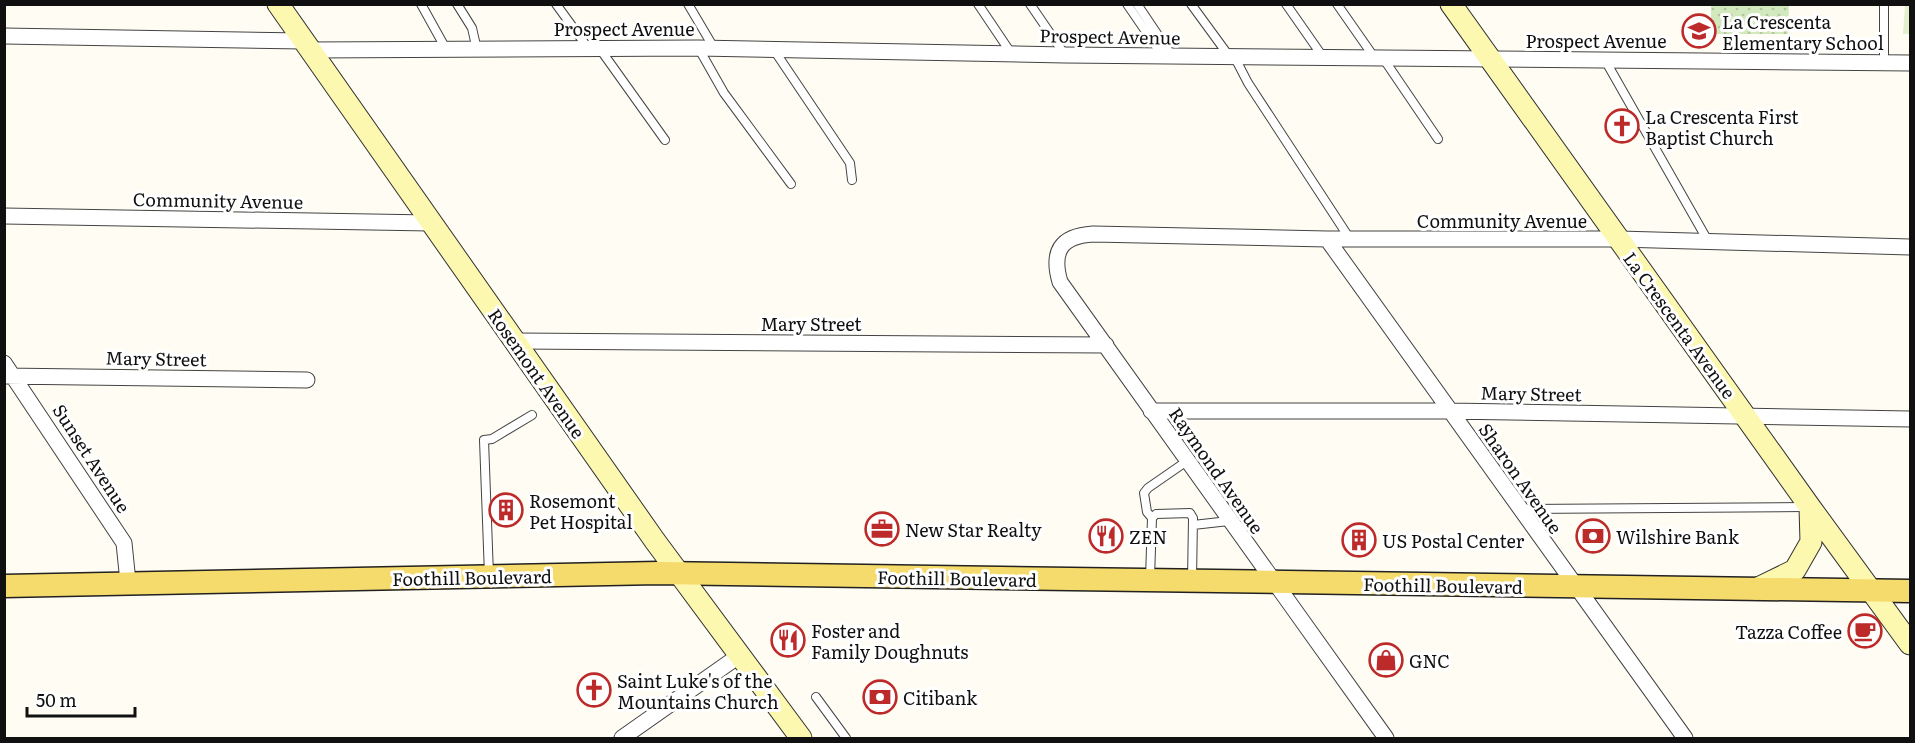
<svg xmlns="http://www.w3.org/2000/svg" width="1915" height="743" viewBox="0 0 1915 743" font-family="Literata,serif">
<style>
.green{fill:url(#green-dots)}
.pitch{fill:#e3f0ce}
.lines{fill:none;stroke-linecap:round;stroke-linejoin:round}
.lane-casing{stroke:#434343;stroke-width:10}
.street-casing{stroke:#434343;stroke-width:17}
.secondary-casing{stroke:#323232;stroke-width:23}
.primary-casing{stroke:#212121;stroke-width:25}
.lane{stroke:#fff;stroke-width:8}
.street{stroke:#fff;stroke-width:15}
.secondary{stroke:#fdf8b0;stroke-width:21}
.primary{stroke:#f5da6c;stroke-width:22}
.labels{text-anchor:middle;dominant-baseline:central;stroke-width:6;stroke-linejoin:round;paint-order:stroke}
.poi-label{font-size:18px;fill:#101010;stroke:#fff;text-anchor:start}
.street-label{font-size:18px;fill:#101010;stroke:#fff}
</style>
<defs>
<pattern id="green-dots" width="8" height="8" patternUnits="userSpaceOnUse" patternTransform="scale(1.5)"><rect width="8" height="8" fill="#d1e9bc"/><path d="M2 2h.1M6 6h.1" fill="none" stroke="#b2c7a1" stroke-width="1.8" stroke-linecap="round"/></pattern>
</defs>
<rect width="100%" height="100%" fill="#fffdf3"/>
<path class="green" d="M1711 5H1789L1788 34H1711Z"/>
<path class="pitch" d="M1905 5H1910V34H1903Z"/>
<g class="lines">
<defs>
<path id="lane" d="M421 4 446 49
M457 4 472 28 477 50
M556 4 588 48
M688 4 714 48
M978 4 1011 53
M1030 4 1065 55
M1127 4 1162 55
M1137 4 1172 56
M1191 4 1229 56
M1286 4 1323 57
M1337 4 1374 57
M1884 4V62
M600 49 665 140
M699 49 724 93 791 184
M774 50 850 163 852 180
M1234 56 1248 83 1350 239
M1383 58 1438 139
M1605 60 1708 241
M1520 509 1805 507
M1152 518 1147 512 1144 493 1148 488 1187 461
M1193 525 1229 521
M489 575 484 440 492 439 532 415
M1150 578 1152 518 1156 514 1190 513 1193 518 1192 580
M816 697 846 738"/>
<path id="street" d="M4 36 303 41
M310 50 698 48 1065 55 1910 63
M4 216 430 223
M1327 239 1685 738
M516 341 1106 345
M4 363 124 543 128 582
M4 376 307 380
M1151 411H1449L1910 419
M622 738 740 655
M1386 738 1060 282C1051 251 1061 236 1093 234L1327 239H1619L1910 247"/>
<path id="secondary" d="M278 4 655 541 801 738
M1451 4 1810 507 1910 644
M1756 589 1795 570 1811 542 1810 507"/>
<path id="primary" d="M4 586 658 573 1910 591"/>
</defs>
<use href="#lane" class="lane-casing"/>
<use href="#street" class="street-casing"/>
<use href="#secondary" class="secondary-casing"/>
<use href="#primary" class="primary-casing"/>
<use href="#lane" class="lane"/>
<use href="#street" class="street"/>
<use href="#secondary" class="secondary"/>
<use href="#primary" class="primary"/>
</g>
<defs>
<symbol id="school-ring" viewBox="-11 -11 22 22"><circle r="9.5" fill="#fff" stroke="#bd2a2a" stroke-width="1.5"/><path d="M0-5L7-2L0 1L-7-2ZM-4 1L0 2.5L4 1V4Q0 6-4 4Z" fill="#bd2a2a"/></symbol>
<symbol id="church-ring" viewBox="-11 -11 22 22"><circle r="9.5" fill="#fff" stroke="#bd2a2a" stroke-width="1.5"/><path d="M-1.2-6h2.4v3.5h3.3v2.4h-3.3V6h-2.4V-.1h-3.3v-2.4h3.3Z" fill="#bd2a2a"/></symbol>
<symbol id="building-ring" viewBox="-11 -11 22 22"><circle r="9.5" fill="#fff" stroke="#bd2a2a" stroke-width="1.5"/><path d="M-4-6H4V6H1V3H-1V6H-4ZM-2.5-4.3h1.7v1.8h-1.7ZM.8-4.3h1.7v1.8H.8ZM-2.5-1h1.7V.8h-1.7ZM.8-1h1.7V.8H.8Z" fill="#bd2a2a"/></symbol>
<symbol id="office-ring" viewBox="-11 -11 22 22"><circle r="9.5" fill="#fff" stroke="#bd2a2a" stroke-width="1.5"/><path d="M-6-3h4V-5.5h4V-3h4V5H-6ZM-1-4.5V-3h2v-1.5ZM-6 0V1H6V0Z" fill="#bd2a2a"/></symbol>
<symbol id="restaurant-ring" viewBox="-11 -11 22 22"><circle r="9.5" fill="#fff" stroke="#bd2a2a" stroke-width="1.5"/><path d="M-5-6h1v4h1v-4h1v4h1v-4h1v5L-1.5 .5V6h-2V.5L-5-1ZM5-6V6H3V1.5H1.5Q1.5-4 5-6Z" fill="#bd2a2a"/></symbol>
<symbol id="bank-ring" viewBox="-11 -11 22 22"><circle r="9.5" fill="#fff" stroke="#bd2a2a" stroke-width="1.5"/><path d="M-6-4H6V4H-6ZM0-2.3a2.3 2.3 0 1 0 0 4.6a2.3 2.3 0 1 0 0-4.6Z" fill="#bd2a2a"/></symbol>
<symbol id="cafe-ring" viewBox="-11 -11 22 22"><circle r="9.5" fill="#fff" stroke="#bd2a2a" stroke-width="1.5"/><path d="M-5.5-4.5H6V0H3Q3 3.5 0 3.5H-2.5Q-5.5 3.5-5.5 0ZM3-3.2v2h1.7v-2ZM-6 4.5H4V6H-6Z" fill="#bd2a2a"/></symbol>
<symbol id="shop-ring" viewBox="-11 -11 22 22"><circle r="9.5" fill="#fff" stroke="#bd2a2a" stroke-width="1.5"/><path d="M-5-2.5h2.3a2.7 3.5 0 0 1 5.4 0H5L5.5 6h-11ZM-1.5-2.5h3a1.5 2.3 0 0 0-3 0Z" fill="#bd2a2a"/></symbol>
</defs>
<g fill-rule="evenodd">
<use href="#school-ring" x="1680" y="12" width="38" height="38"/>
<use href="#church-ring" x="1603" y="107" width="38" height="38"/>
<use href="#building-ring" x="487" y="491" width="38" height="38"/>
<use href="#office-ring" x="863" y="510" width="38" height="38"/>
<use href="#restaurant-ring" x="1087" y="517" width="38" height="38"/>
<use href="#bank-ring" x="1574" y="517" width="38" height="38"/>
<use href="#building-ring" x="1340" y="521" width="38" height="38"/>
<use href="#cafe-ring" x="1846" y="612" width="38" height="38"/>
<use href="#restaurant-ring" x="769" y="621" width="38" height="38"/>
<use href="#shop-ring" x="1367" y="641" width="38" height="38"/>
<use href="#church-ring" x="575" y="671" width="38" height="38"/>
<use href="#bank-ring" x="861" y="678" width="38" height="38"/>
</g>
<g class="labels">
<g class="poi-label">
<text x="1722" y="21">La Crescenta<tspan x="1722" dy="21">Elementary School</tspan></text>
<text x="1645" y="116">La Crescenta First<tspan x="1645" dy="21">Baptist Church</tspan></text>
<text x="529" y="500">Rosemont<tspan x="529" dy="21">Pet Hospital</tspan></text>
<text x="905" y="529">New Star Realty</text>
<text x="1129" y="536">ZEN</text>
<text x="1616" y="536">Wilshire Bank</text>
<text x="1382" y="540">US Postal Center</text>
<text x="811" y="630">Foster and<tspan x="811" dy="21">Family Doughnuts</tspan></text>
<text x="1842" y="631" text-anchor="end">Tazza Coffee</text>
<text x="1409" y="660">GNC</text>
<text x="617" y="680">Saint Luke's of the<tspan x="617" dy="21">Mountains Church</tspan></text>
<text x="903" y="697">Citibank</text>
</g>
<g class="street-label">
<text x="624" y="28">Prospect Avenue</text>
<text transform="translate(1110 36) rotate(1)">Prospect Avenue</text>
<text x="1596" y="40">Prospect Avenue</text>
<text transform="translate(218 200) rotate(1)">Community Avenue</text>
<text x="1502" y="220">Community Avenue</text>
<text x="811" y="323">Mary Street</text>
<text transform="translate(1680 325) rotate(54)">La Crescenta Avenue</text>
<text transform="translate(156 358) rotate(1)">Mary Street</text>
<text transform="translate(537 373) rotate(55)">Rosemont Avenue</text>
<text transform="translate(1531 393) rotate(1)">Mary Street</text>
<text transform="translate(92 458) rotate(57)">Sunset Avenue</text>
<text transform="translate(1217 470) rotate(55)">Raymond Avenue</text>
<text transform="translate(1521 478) rotate(55)">Sharon Avenue</text>
<text transform="translate(472 577) rotate(-1)">Foothill Boulevard</text>
<text transform="translate(957 578) rotate(1)">Foothill Boulevard</text>
<text transform="translate(1443 585) rotate(1)">Foothill Boulevard</text>
</g>
</g>
<rect width="1915" height="743" fill="none" stroke="#101010" stroke-width="12"/>
<path d="M27 707v9h108v-9" fill="none" stroke="#101010" stroke-width="3"/>
<text x="36" y="707" font-size="18" fill="#101010" stroke="#ffffff" stroke-width="4.5" paint-order="stroke">50 m</text>
</svg>
